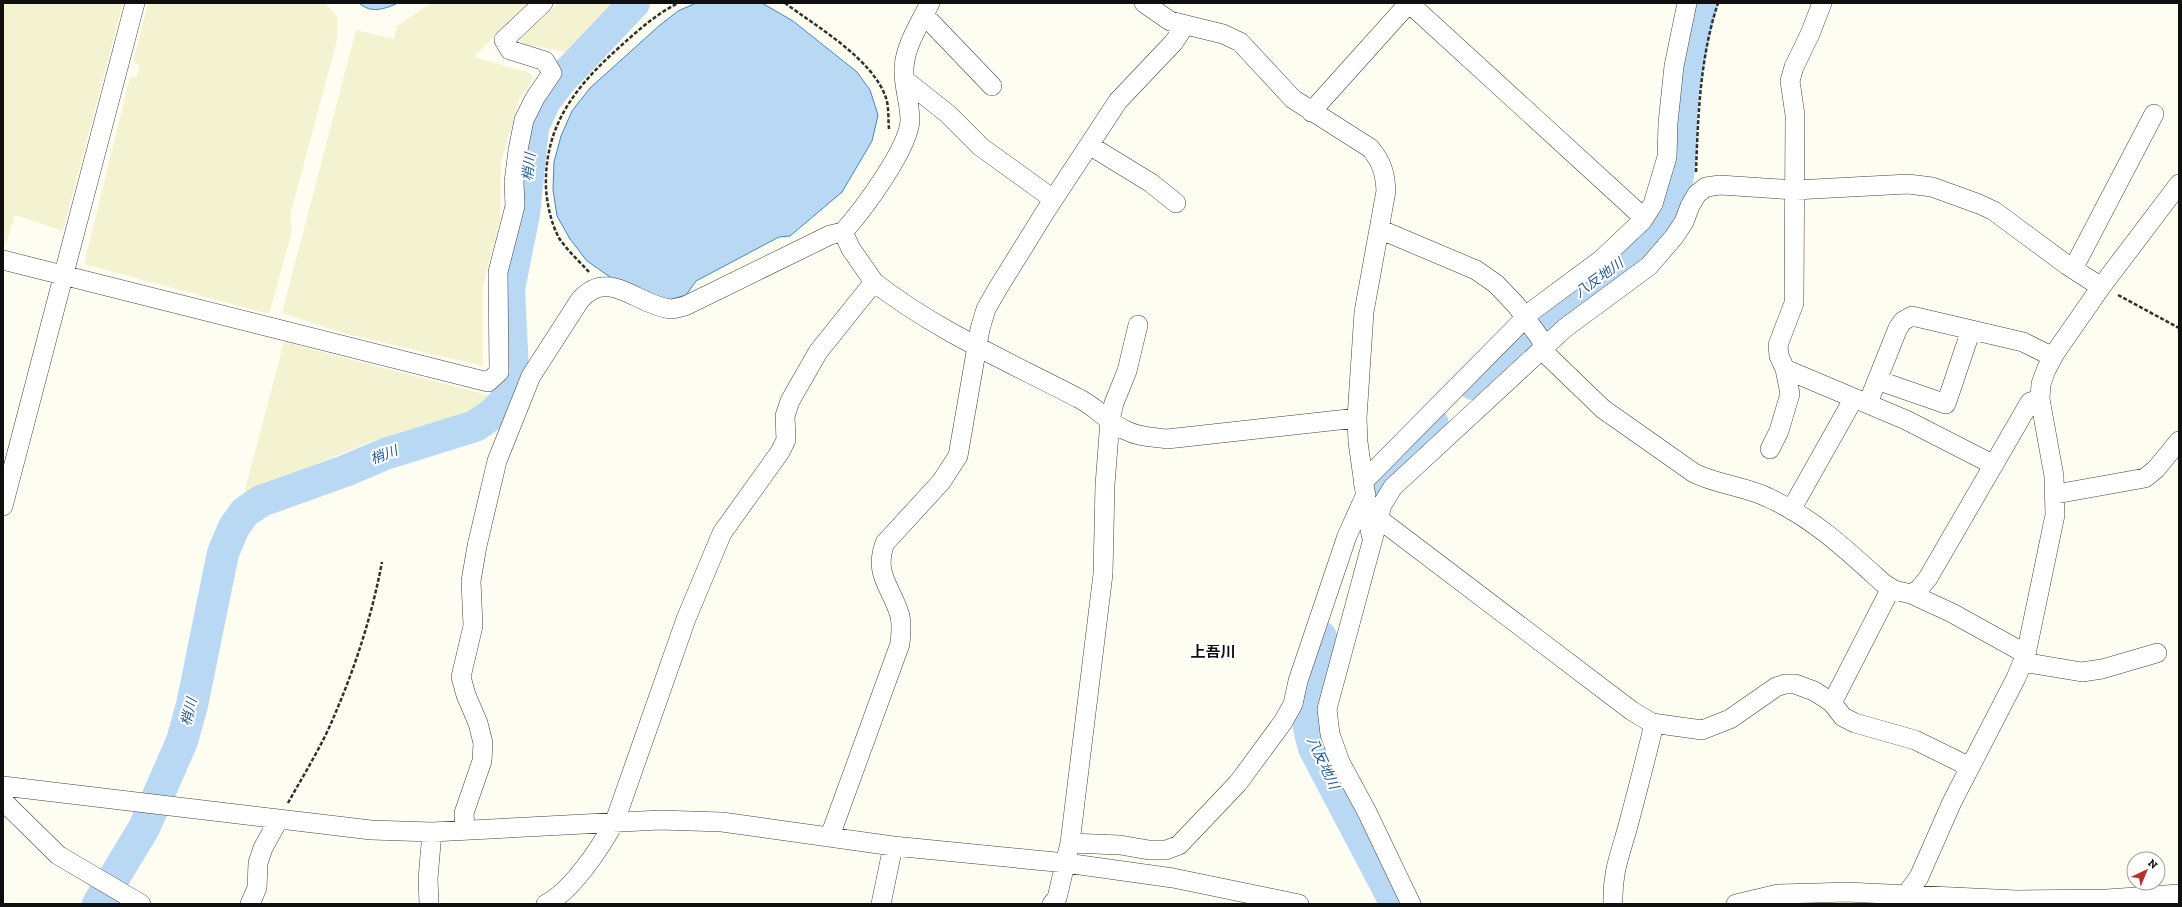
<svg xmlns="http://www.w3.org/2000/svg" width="2182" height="907" viewBox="0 0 2182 907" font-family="'Zilla Slab','Noto Sans JP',serif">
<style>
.farmland{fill:#f3f3d2}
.water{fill:#b8d8f3;stroke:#4287c7}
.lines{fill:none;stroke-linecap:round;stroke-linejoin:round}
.river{stroke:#b8d8f3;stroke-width:32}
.minor-casing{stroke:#424242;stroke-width:20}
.path{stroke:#313131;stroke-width:2.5;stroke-dasharray:4 2;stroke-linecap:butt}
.minor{stroke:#fff;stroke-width:19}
.labels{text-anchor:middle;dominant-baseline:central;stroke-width:4;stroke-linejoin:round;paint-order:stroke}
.water-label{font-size:14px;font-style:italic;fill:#1d5a9b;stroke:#fff}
.quarter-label{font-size:15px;font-weight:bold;fill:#0f0f0f;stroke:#fff}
</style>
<rect width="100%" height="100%" fill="#fefdf1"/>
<path class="farmland" d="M3 3H123L63 231 15 215 6 244 3 243Z
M148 3H325L337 17V40L290 216 292 232 269 314 84 264 130 77 136 78 140 64 133 62Z
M431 3H528L474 57 530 73 533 78 519 100 501 162 500 220 483 286V366L343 333 282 313 356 30 394 39 397 26Z
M559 3H620L571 53 525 44 519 40Z
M284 342 491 396 476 409 369 442 300 471 247 500 243 497Z"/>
<path class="water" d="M359 3H398C385 9 371 14 359 3Z
M696 3H762L793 21 857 72 870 90 878 115 872 141 842 192 790 236 779 237 696 281 686 295 666 301 613 279 587 261 570 239 557 216 553 190 554 162 561 136 572 111 590 88 660 25 678 11Z"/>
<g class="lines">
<path class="river" d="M1473 384C1496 361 1519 338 1545 318 1592 282 1656 253 1674 192 1683 164 1680 136 1682 107 1685 72 1693 37 1702 3
M1374 487 1433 424
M1321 637C1306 682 1300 701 1314 748L1396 904
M98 904 144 828 182 741 192 705 223 553 234 527 245 512 261 501 345 471 385 454 475 426 494 413 504 402 510 390 513 370 509 289 524 214 533 127 545 101 561 80 634 3"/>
<defs>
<path id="minor" d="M1144 3 1170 21 1223 34 1240 42 1293 99 1370 148C1382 162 1385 173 1386 191L1364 312 1357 418 1358 442 1371 535
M1409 3 1644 218
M924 15 992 86
M905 80 948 114 981 147 1053 199
M1311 112 1409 3
M1089 145 1151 183 1176 203
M1379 229 1476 270 1496 284 1516 305 1540 338 1547 355 1603 409 1694 473C1718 485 1745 486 1769 498 1813 518 1848 551 1883 583L1894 590 1911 594 1919 589 1928 578 2030 402 2040 399
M3 260 488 382 499 372 498 272 515 206 514 182 518 150 524 120 535 98 552 73 545 61 510 50 504 40 543 3
M2073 269 2154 114
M874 282C935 330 1009 362 1078 398 1095 406 1108 422 1125 430 1138 437 1153 437 1167 439L1357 418
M1785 369 1906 420 1994 465
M1877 380 1946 404 1971 330
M1868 403 1898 328 1903 321 1912 316 2023 342 2053 357
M1770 449 1779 431 1790 394 1785 369 1779 356 1778 345 1794 303 1795 115 1790 81 1794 67 1810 34 1822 3
M1363 482 1532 311 1602 259 1642 221 1653 204 1667 157 1668 123 1674 66 1687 3
M2056 494 2145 478 2156 469 2179 441
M3 506 135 3
M1791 510 1854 398
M1379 519 1632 711 1652 723 1702 730 1730 719 1776 687 1785 684H1795L1814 691 1825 698 1832 703 1843 717 1855 723 1915 740 1970 767
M1911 594 1952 613 2026 654
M2023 662 2082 672 2102 669 2157 653
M1832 703 1891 588
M3 786 371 830 432 832 660 820 722 822 893 846 1066 863 1173 878 1299 904
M3 801 58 855 141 904
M465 830 464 813 482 761 483 743 478 723 466 695 461 677 473 626 471 581 477 546 497 461 531 376 580 300C608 267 637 305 670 309 674 309 680 307 685 306L830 235 843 232
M830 836 900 644C901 635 902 626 900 616 892 587 873 575 885 543L941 482 958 456 980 329 986 309 998 288 1047 209 1118 101 1174 42 1185 25
M1070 843 1103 574 1105 485 1110 420 1114 403 1127 371 1138 325
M250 904 257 888 258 863 263 848 279 819
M429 904 428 879 432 832
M546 904C572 891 601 847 615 821L686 619 722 533 780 452 786 440 785 416 790 401 818 352 874 282 851 249 843 232C863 210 909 148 910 120 910 103 903 85 904 68 905 46 920 23 930 3
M881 904 893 846
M1052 904 1057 898 1070 843 1120 845 1149 850H1166L1179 845 1238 783 1283 722 1293 704 1298 681 1347 536 1366 494
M1411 904 1367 812 1340 762 1330 734 1327 709 1382 505 1393 487 1565 328 1649 266 1674 237 1684 222 1690 206 1697 194 1706 187 1720 185 1795 190 1908 184 1932 187 1979 204 1994 211 2067 265 2101 287
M1613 904C1612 872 1620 855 1628 826 1637 792 1646 758 1654 724
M1736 904 1778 894 1817 893 1846 892 2017 900 2107 899 2179 894
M1899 904 1919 877 1952 802 2016 678 2026 654 2055 515 2054 476 2040 399 2041 384 2046 370 2055 353 2101 287 2179 184"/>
</defs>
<use href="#minor" class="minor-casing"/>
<path class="path" d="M785 3C817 27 873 59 886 98 889 107 888 119 889 129
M1696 172C1698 116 1700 57 1718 3
M589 272C579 261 567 250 559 238 551 223 547 204 546 188 544 129 572 91 613 53 634 34 653 16 678 3
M2118 295 2179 328
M288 803C304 774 323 744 335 714 356 665 372 615 382 562"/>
<use href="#minor" class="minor"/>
</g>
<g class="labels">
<g class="water-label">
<text transform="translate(529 167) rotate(-84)">梢川</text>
<text transform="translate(1599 278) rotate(-36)">八反地川</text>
<text transform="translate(384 455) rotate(-21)">梢川</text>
<text transform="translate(189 712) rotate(-76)">梢川</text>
<text transform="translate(1323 763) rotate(65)">八反地川</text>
</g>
<g class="quarter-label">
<text x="1213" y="652">上吾川</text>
</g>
</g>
<rect width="2182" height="907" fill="none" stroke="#0f0f0f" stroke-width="8"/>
<g transform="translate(2146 871) rotate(44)"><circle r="19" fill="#ffffff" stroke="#9f9f9f"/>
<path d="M0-3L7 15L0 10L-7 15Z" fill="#b9312c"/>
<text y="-6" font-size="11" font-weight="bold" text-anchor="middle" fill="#0f0f0f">N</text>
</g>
</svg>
